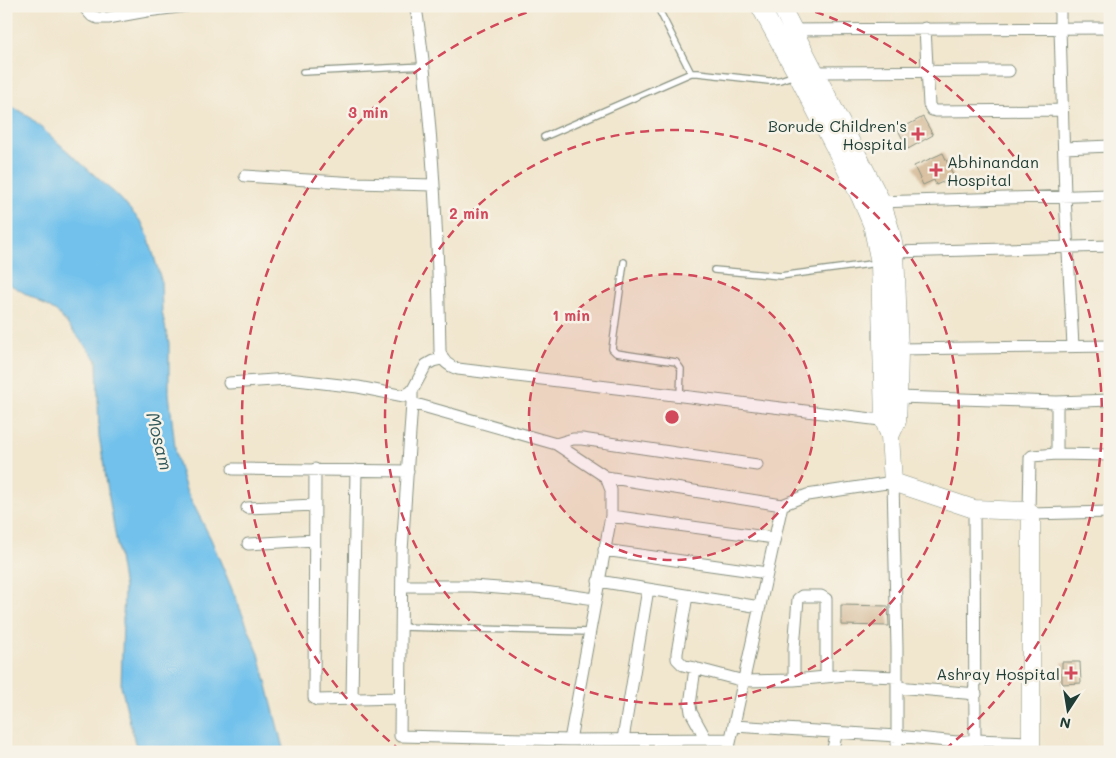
<svg xmlns="http://www.w3.org/2000/svg" width="1116" height="758" viewBox="0 0 1116 758" font-family="Mali,sans-serif">
<style>
.water{fill:#71c1ec;stroke:#487f90}
.building{fill:#d0b28d}
.lines{fill:none;stroke-linecap:round;stroke-linejoin:round}
.lane-casing{stroke:#889281;stroke-width:8}
.street-casing{stroke:#889281;stroke-width:13}
.primary-casing{stroke:#889281;stroke-width:19}
.lane{stroke:#fff;stroke-width:5.5}
.street{stroke:#fff;stroke-width:11}
.primary{stroke:#fff;stroke-width:18}
.ring{fill:none;stroke:#d1495b;stroke-width:2.5;stroke-dasharray:9 6}
.poi-dot{fill:#d1495b;stroke:#f7f3e8;stroke-width:2}
.labels{text-anchor:middle;dominant-baseline:central;stroke-width:5;stroke-linejoin:round;paint-order:stroke}
.poi-label{font-size:16px;fill:#1f3d34;stroke:#f7f3e8;text-anchor:end}
.water-label{font-size:18px;font-style:italic;fill:#2f5759;stroke:#f7f3e8}
.centre{fill:#d1495b;stroke:#f7f3e8;stroke-width:2.5}
.ring-label{font-size:15px;text-anchor:middle;font-weight:bold;fill:#d1495b;stroke:#f7f3e8;stroke-width:5;stroke-linejoin:round;paint-order:stroke}
</style>
<rect width="100%" height="100%" fill="#f7f3e8"/>
<filter id="ink" filterUnits="userSpaceOnUse"><feTurbulence type="fractalNoise" baseFrequency=".02" numOctaves="2"/><feDisplacementMap in="SourceGraphic" scale="10" xChannelSelector="R" yChannelSelector="G"/><feConvolveMatrix kernelMatrix="1 2 1 2 8 2 1 2 1" color-interpolation-filters="sRGB"/></filter>
<filter id="wash" filterUnits="userSpaceOnUse"><feTurbulence type="fractalNoise" baseFrequency=".0096" numOctaves="4" result="noise"/><feDisplacementMap in="SourceGraphic" scale="20" xChannelSelector="R" yChannelSelector="G"/><feGaussianBlur stdDeviation="1.12" result="paint"/><feColorMatrix in="noise" values="0 0 0 0 0 0 0 0 0 0 0 0 0 0 0 0 0 1.4 0 .05"/><feComposite in="paint" operator="in"/></filter>
<g filter="url(#wash)">
<rect width="100%" height="100%" fill="#f1e6ce"/>
<path class="water" d="M6 103 28 116 119 197 142 223 148 236 161 280 162 312 169 344V393L176 456 186 490 211 539 259 654 284 752H141L135 743 121 686 124 588 99 436 97 360 58 313 6 282Z"/>
<g id="blocks">
<path class="building" d="M923 117 933 135 908 149 898 130Z
M943 153 954 177 936 185 934 180 923 185 914 166Z
M841 605 888 606 889 626 841 625Z
M1062 662H1080L1081 683 1062 684Z"/>
</g>
</g>
<g filter="url(#ink)">
<use href="#blocks" fill-opacity="0" stroke="#889281" stroke-width="1"/>
<g class="lines">
<defs>
<path id="lane" d="M657 6 691 73
M303 72 425 66
M544 137 691 73H698L769 81 780 80 795 75
M624 262 612 349 616 353 676 362 681 369 680 396
M714 270 780 276 878 263
M401 627 589 632"/>
<path id="street" d="M83 6 92 16 98 18H108L147 11 187 6
M414 6 417 14C433 125 438 238 440 351 442 361 448 366 458 369L889 421
M1060 6V28L1065 196 1073 346
M925 28 929 105 932 110 936 111 1062 110
M789 30 1110 28
M815 72 1009 71
M1064 148 1110 146
M245 176 356 183 433 185
M877 202 1110 195
M895 252 1110 246
M899 349 1110 346
M229 383 288 379 358 387 404 396 412 391 426 365 433 361 442 359
M412 391V403L402 551 400 736 570 740 731 739
M898 397 1057 402 1110 400
M412 403 556 444 606 477 611 490V516L570 740
M556 444 573 439H582L757 465
M1057 454 1110 455
M233 469 408 471
M315 469 314 698 317 700 401 698
M606 477 782 505 807 495 893 482 897 648V752
M247 508 315 505
M974 509 975 740 1031 742
M1029 512 1030 458 1032 456 1057 454V402
M1031 514 1110 512
M611 516 774 538
M248 544 314 540
M604 550 767 573
M598 581 760 607
M402 586H472L537 591 595 599
M687 596 677 653V659L683 665 744 681 794 680 846 675 897 677
M695 668 690 705 691 712 706 739
M794 680V648L798 599 802 596H821L826 599V676
M897 687 976 694
M352 699 356 470
M734 726 897 736 957 742 975 740
M623 739 648 589
M728 752 782 505
M832 752 837 732"/>
<path id="primary" d="M760 6 797 74 860 196 872 224 880 263 884 421 890 436 893 482 974 509 1027 511 1031 514V752
M781 6 881 201 890 229 895 252 899 349 898 397 897 421 890 436"/>
</defs>
<use href="#lane" class="lane-casing"/>
<use href="#street" class="street-casing"/>
<use href="#primary" class="primary-casing"/>
<use href="#lane" class="lane"/>
<use href="#street" class="street"/>
<use href="#primary" class="primary"/>
</g>
</g>
<circle cx="672" cy="417" r="143" fill="#d1495b" fill-opacity=".12"/>
<g class="ring">
<circle cx="672" cy="417" r="143"/>
<circle cx="672" cy="417" r="287"/>
<path d="M401 751A430 430 0 0 1 543 7M801 7A430 430 0 0 1 943 751"/>
</g>
<g class="poi-dot">
<path d="M915.5 126.5h5v5h5v5h-5v5h-5v-5h-5v-5h5z"/>
<path d="M933.5 162.5h5v5h5v5h-5v5h-5v-5h-5v-5h5z"/>
<path d="M1068.5 665.5h5v5h5v5h-5v5h-5v-5h-5v-5h5z"/>
</g>
<g class="labels">
<g class="poi-label">
<text x="907" y="125">Borude Children's<tspan x="907" dy="18">Hospital</tspan></text>
<text x="947" y="161" text-anchor="start">Abhinandan<tspan x="947" dy="18">Hospital</tspan></text>
<text x="1060" y="673">Ashray Hospital</text>
</g>
<g class="water-label">
<text transform="translate(160 441) rotate(76)">Mosam</text>
</g>
</g>
<circle cx="672" cy="417" r="8" class="centre"/>
<g class="ring-label">
<text x="368" y="118">3 min</text>
<text x="469" y="219">2 min</text>
<text x="571" y="321">1 min</text>
</g>
<rect width="1116" height="758" fill="none" stroke="#f7f3e8" stroke-width="25"/>
<g transform="translate(1068 710) rotate(192)" stroke="#f7f3e8" stroke-width="4" paint-order="stroke">
<path d="M0-4L9 19L0 12L-9 19Z" fill="#1f3d34"/>
<text y="-8" font-size="14" font-weight="bold" text-anchor="middle" fill="#1f3d34">N</text>
</g>
</svg>
